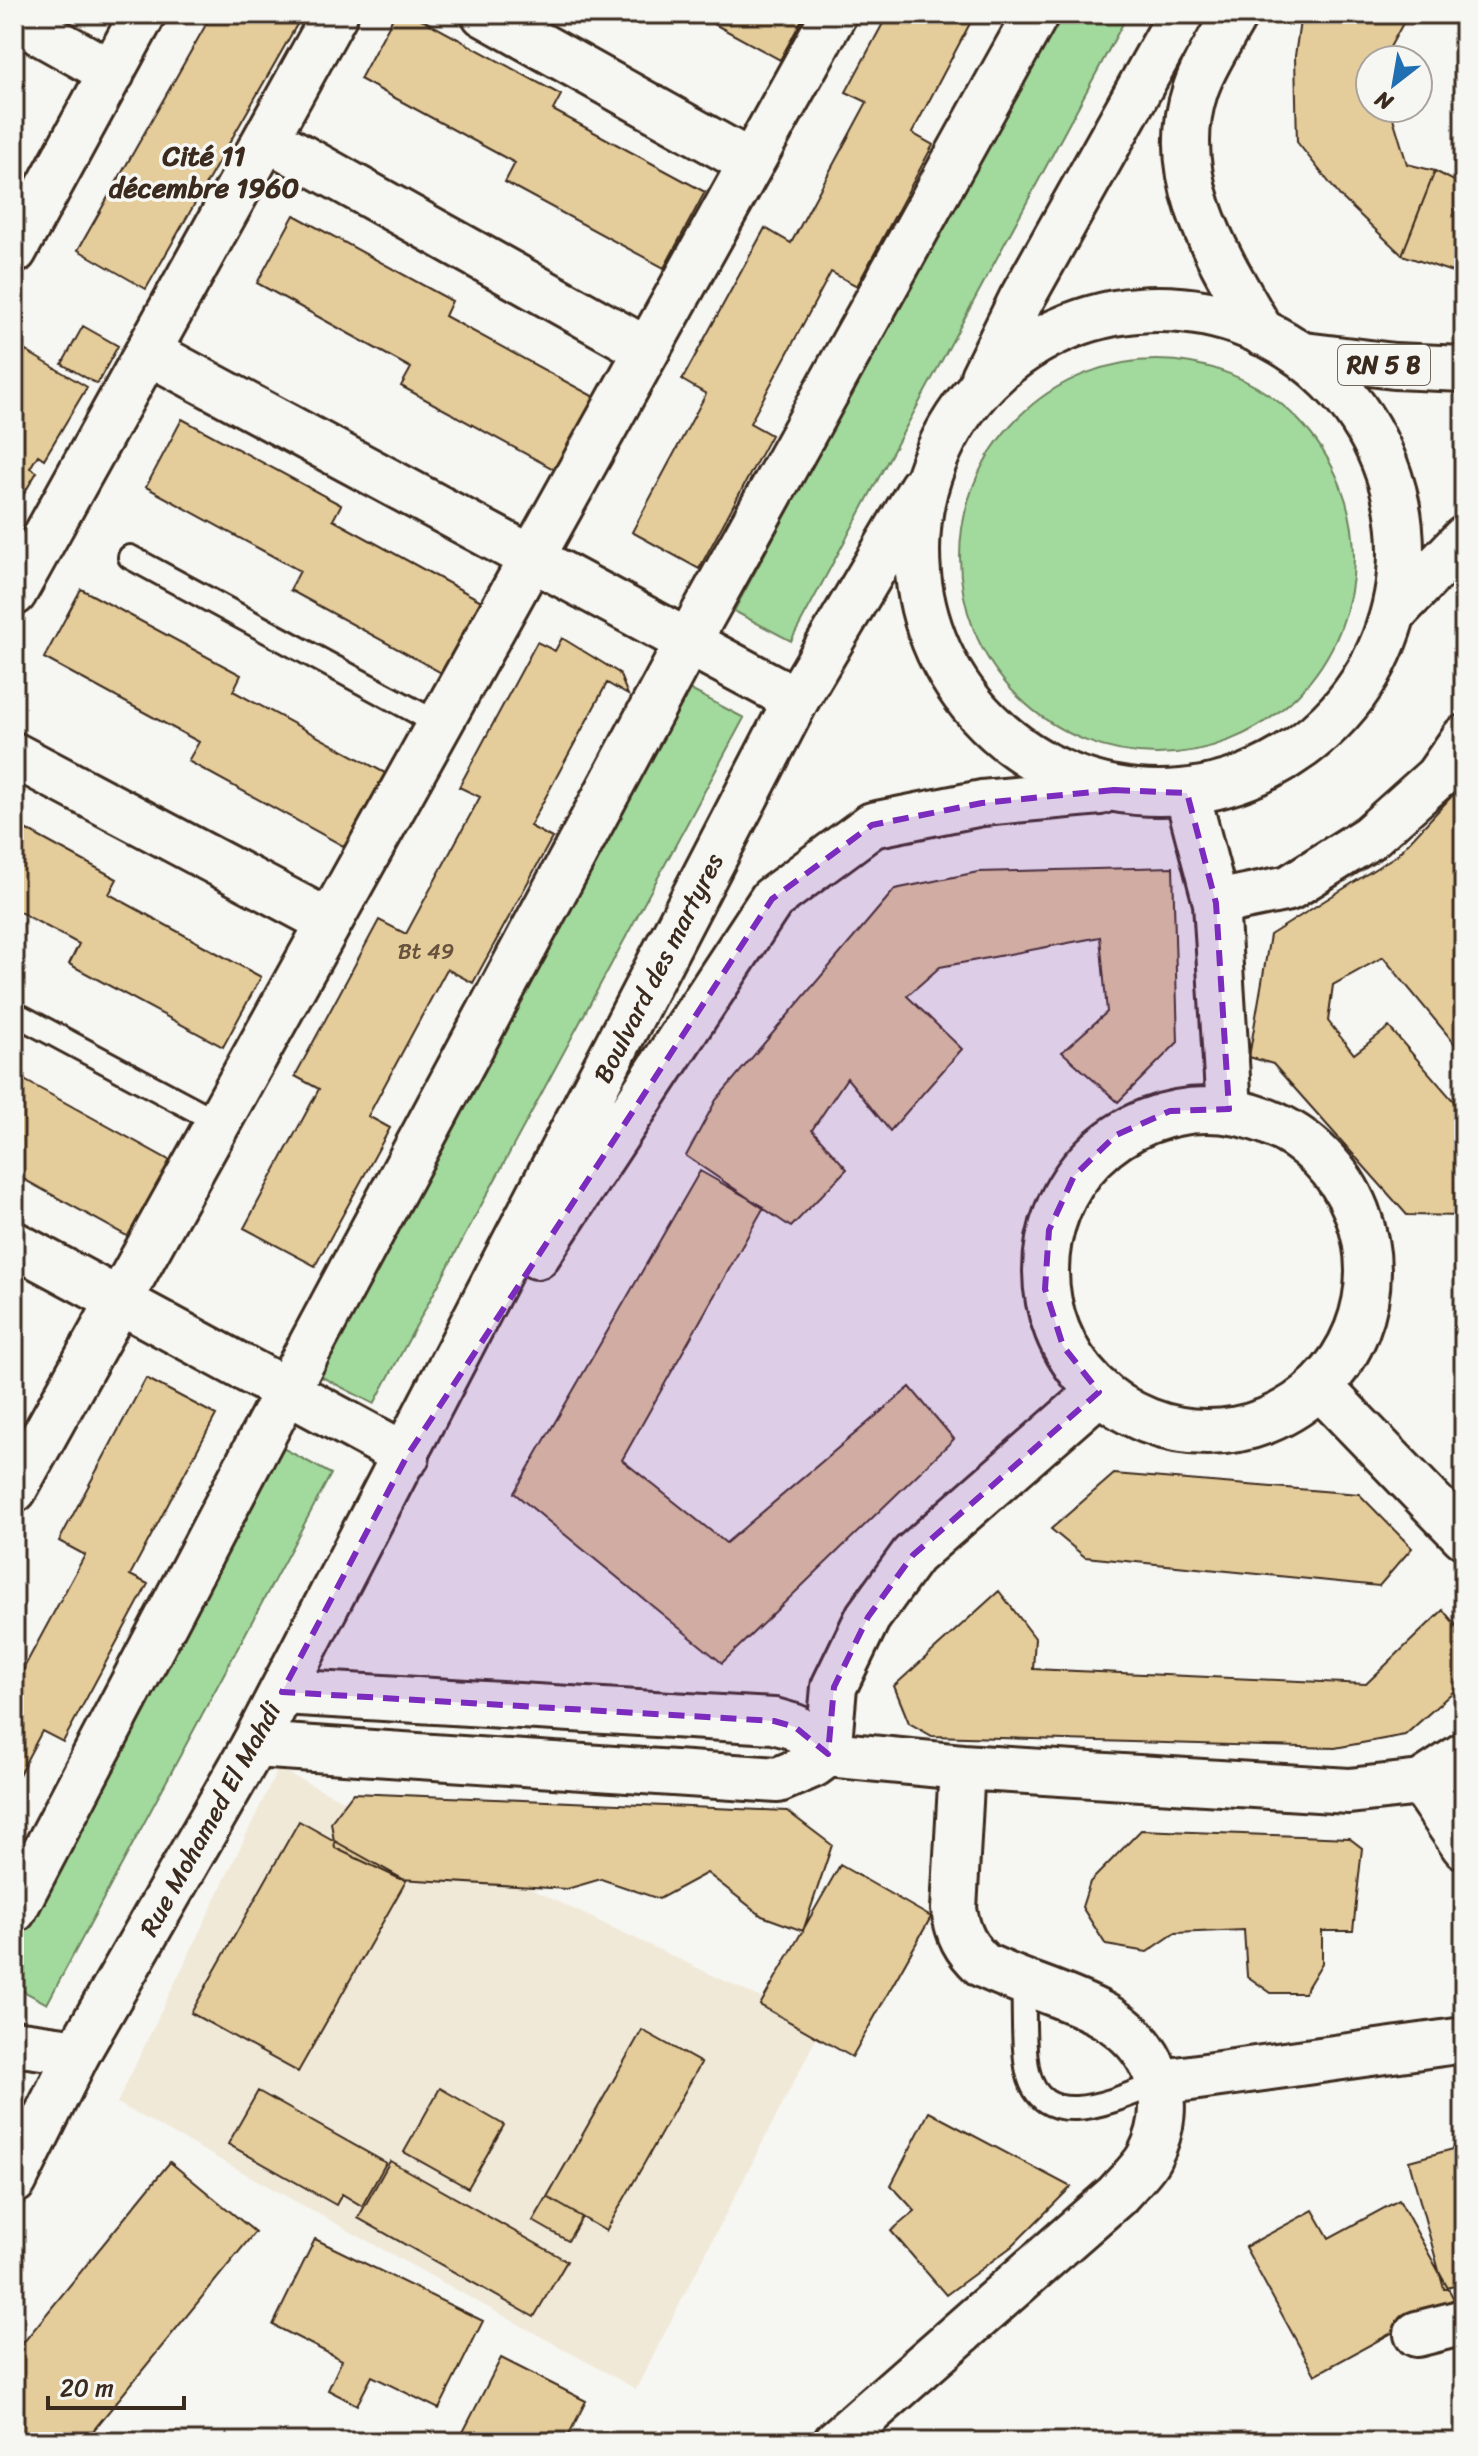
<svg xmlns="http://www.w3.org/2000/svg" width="1478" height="2456" viewBox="0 0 1478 2456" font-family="Sriracha,sans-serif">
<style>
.built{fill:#f1e9d8}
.green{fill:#a2d99d;stroke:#6e825e;stroke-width:2}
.building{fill:#e5cc9b;stroke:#3b2a1e;stroke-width:2}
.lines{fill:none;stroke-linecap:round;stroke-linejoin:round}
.service-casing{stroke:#3b2a1e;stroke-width:28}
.minor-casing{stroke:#3b2a1e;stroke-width:50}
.tertiary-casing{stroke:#3b2a1e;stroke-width:50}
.secondary-casing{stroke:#3b2a1e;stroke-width:50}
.motorway-casing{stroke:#3b2a1e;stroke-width:50}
.service{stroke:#f6f6f2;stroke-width:22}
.minor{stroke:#f6f6f2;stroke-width:44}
.tertiary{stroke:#f6f6f2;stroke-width:44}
.secondary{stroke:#f6f6f2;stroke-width:44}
.motorway{stroke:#f6f6f2;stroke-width:44}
.marked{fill:#7b2cbf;fill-opacity:0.2;stroke:#7b2cbf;stroke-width:6;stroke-dasharray:16 10;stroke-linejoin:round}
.labels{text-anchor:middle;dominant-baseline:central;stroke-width:7;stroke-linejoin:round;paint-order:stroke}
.number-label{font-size:22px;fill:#66523d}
.shield{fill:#f6f6f2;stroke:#73675e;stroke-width:2}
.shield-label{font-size:24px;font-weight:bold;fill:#3b2a1e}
.street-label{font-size:26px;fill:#3b2a1e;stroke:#f6f6f2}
.neighbourhood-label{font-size:28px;font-weight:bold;fill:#3b2a1e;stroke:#f6f6f2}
</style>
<rect width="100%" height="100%" fill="#f6f6f2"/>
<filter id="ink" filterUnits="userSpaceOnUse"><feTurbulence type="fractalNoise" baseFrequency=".0125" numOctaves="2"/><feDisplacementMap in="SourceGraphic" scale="16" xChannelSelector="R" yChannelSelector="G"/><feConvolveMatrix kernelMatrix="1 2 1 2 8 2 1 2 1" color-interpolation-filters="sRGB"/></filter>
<g filter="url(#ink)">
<path class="built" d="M278 1769 822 2027 636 2389 117 2103Z"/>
<path class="green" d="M1056 14H1128L791 641 734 611Z
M960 557a197 197 0 1 1 394 0a197 197 0 1 1-394 0Z
M685 687 744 718 374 1404 316 1374Z
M279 1446 331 1474 47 2004 14 1986V1940Z"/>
<path class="building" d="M212 14H303L146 289 78 250Z
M395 14H412L561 95 553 110 705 192 664 268 505 182 515 163 360 79Z
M696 14H805L780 60Z
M888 14H975L912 133 933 145 857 286 831 272 750 423 771 435 699 569 632 532 706 394 682 380 765 228 791 243 867 102 846 92Z
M1301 14H1408L1383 60H1370V108H1390L1407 164 1435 171 1402 255 1340 196 1297 142 1295 56Z
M1435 171 1464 186V276L1402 255Z
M294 215 452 301 445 316 596 398 557 471 401 386 411 368 257 283Z
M83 326 118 346 97 384 62 364Z
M14 344 87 387 44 459 38 455 30 468 37 472 14 510Z
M182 419 341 505 333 520 485 603 445 675 290 590 300 571 146 487Z
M81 589 241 675 233 691 385 773 345 847 188 761 199 742 44 658Z
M562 638 619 673 628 695 607 683 530 826 552 838 473 983 447 969 368 1116 390 1128 315 1266 244 1228 319 1089 295 1076 379 920 406 934 480 797 459 787 537 642 555 651Z
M1464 783V1055L1383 957 1333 985 1328 1021 1354 1054 1389 1027 1464 1113V1216L1407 1215 1273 1064 1249 1057 1270 935 1397 855Z
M14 823 117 879 109 894 261 977 223 1047 69 964 79 944 14 909Z
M1173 867 1178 1042 1118 1102 1062 1052 1107 1012 1100 937 940 967 907 996 962 1049 890 1131 847 1078 812 1130 847 1169 791 1227 686 1156 716 1100 895 889 978 872Z
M17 1076 176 1164 134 1240 14 1174Z
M700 1171 764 1207 622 1460 726 1543 910 1387 954 1439 722 1663 514 1493Z
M146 1378 216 1415 130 1575 148 1584 63 1742 42 1731 14 1784V1686L85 1555 59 1541Z
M1114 1474 1359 1494 1412 1548 1379 1586 1085 1557 1051 1529Z
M999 1591 1035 1638 1033 1669 1366 1684 1443 1610 1464 1635V1682L1405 1735 1335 1748 932 1736 909 1723 894 1686Z
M353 1793 787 1811 832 1845 803 1931 762 1916 707 1873 659 1899 601 1879 567 1889 400 1879 335 1848 331 1822Z
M299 1821 406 1881 298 2072 191 2013Z
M1141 1830 1349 1838 1362 1848 1353 1931H1322V1963L1304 1993H1271L1247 1976 1244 1930 1175 1933 1147 1952 1106 1945 1082 1907 1090 1882Z
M840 1865 931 1917 852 2057 760 2005Z
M642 2030 701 2063 606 2231 547 2197Z
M440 2088 504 2125 468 2188 404 2152Z
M258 2091 386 2163 362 2206 342 2194 336 2205 228 2144Z
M929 2112 1071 2187 1011 2247 946 2295 891 2231 915 2211 891 2185Z
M1464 2146V2283L1444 2289 1409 2161Z
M390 2161 567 2261 534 2317 358 2218Z
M170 2162 255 2232 84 2442H14V2354Z
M547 2197 582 2217 568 2241 533 2221Z
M1399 2200 1454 2299 1315 2375 1245 2247 1313 2210 1329 2238Z
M315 2239 483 2321 439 2409 372 2376 357 2405 328 2390 342 2360 273 2325Z
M501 2358 586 2401 565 2442H458Z"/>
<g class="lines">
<defs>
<path id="service" d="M130 557 439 724
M14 1013 218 1122
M1023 1984C1025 2012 1022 2045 1028 2072 1043 2138 1123 2096 1162 2082"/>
<path id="minor" d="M484 14 751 163
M14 18 112 73
M267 138 647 350
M14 251 143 14
M150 353 796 700
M14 755 329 922
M1187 793 1216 903 1229 1109
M1216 903 1289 888 1370 837 1437 777 1464 738
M1046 1271a161 161 0 1 1 322 0a161 161 0 1 1-322 0Z
M14 1244 407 1456
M1321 1388 1464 1536
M14 1490 834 14
M282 1692 774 1721 795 1727 828 1754 962 1767 1349 1791 1421 1783 1464 1755
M254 1745 778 1780 813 1765 828 1754 834 1687 868 1617 913 1555 1099 1392
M1421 1783 1464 1846
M14 1910 287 1390 688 642 1036 14
M1162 2082 1464 2040
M1417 2334 1464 2322
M836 2442 1117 2195C1127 2183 1142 2170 1149 2157 1178 2101 1156 2045 1103 2015 1069 1996 1020 1983 983 1965 965 1948 958 1934 954 1909L962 1767"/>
<path id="tertiary" d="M14 593 335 14
M14 2043 78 2052"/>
<path id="secondary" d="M1235 14C1222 38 1203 65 1195 91 1166 179 1220 260 1262 333
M917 551a242 242 0 1 1 484 0a242 242 0 1 1-484 0Z
M983 377 1021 300 1181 14
M537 1256 772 899 872 825 982 803 1100 792
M14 2181 78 2052 254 1745 796 700 922 487"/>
<path id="motorway" d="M1304 355 1394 366 1464 369
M1396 610 1464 539"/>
</defs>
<use href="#service" class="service-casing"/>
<use href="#minor" class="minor-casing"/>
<use href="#tertiary" class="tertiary-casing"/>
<use href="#secondary" class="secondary-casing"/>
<use href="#motorway" class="motorway-casing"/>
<use href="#service" class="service"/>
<use href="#minor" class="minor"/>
<use href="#tertiary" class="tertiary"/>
<use href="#secondary" class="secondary"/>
<use href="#motorway" class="motorway"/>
</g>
</g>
<path class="marked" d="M1114 790 1187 793 1216 903 1229 1109 1170 1111 1116 1135 1074 1176 1049 1230 1045 1289 1063 1346 1099 1392 913 1555 868 1617 834 1687 828 1754 795 1727 774 1721 282 1692 407 1456 772 899 872 825 982 803Z"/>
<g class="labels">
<g class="number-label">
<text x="426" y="951">Bt 49</text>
</g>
<rect class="shield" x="1338" y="345" width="92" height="40" rx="6"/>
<g class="shield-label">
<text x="1384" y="365">RN 5 B</text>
</g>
<g class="street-label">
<text transform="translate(658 968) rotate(-63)">Boulvard des martyres</text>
<text transform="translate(210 1819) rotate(-61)">Rue Mohamed El Mahdi</text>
</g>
<g class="neighbourhood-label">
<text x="204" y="155">Cité 11<tspan x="204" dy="32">décembre 1960</tspan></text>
</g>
</g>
<rect width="1478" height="2456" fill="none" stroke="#f6f6f2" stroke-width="48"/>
<rect x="24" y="24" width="1430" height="2408" fill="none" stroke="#3b2a1e" stroke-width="3" filter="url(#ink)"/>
<g transform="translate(1394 84) rotate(211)"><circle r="38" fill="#f6f6f2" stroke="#aba49d" stroke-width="2"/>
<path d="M0-6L14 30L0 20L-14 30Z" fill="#1f6fb2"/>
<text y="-12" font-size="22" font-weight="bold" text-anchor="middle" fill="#3b2a1e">N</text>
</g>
<path d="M48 2396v12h136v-12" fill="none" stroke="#3b2a1e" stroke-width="4"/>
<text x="60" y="2396" font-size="24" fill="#3b2a1e" stroke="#f6f6f2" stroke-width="6" paint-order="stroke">20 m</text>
</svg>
